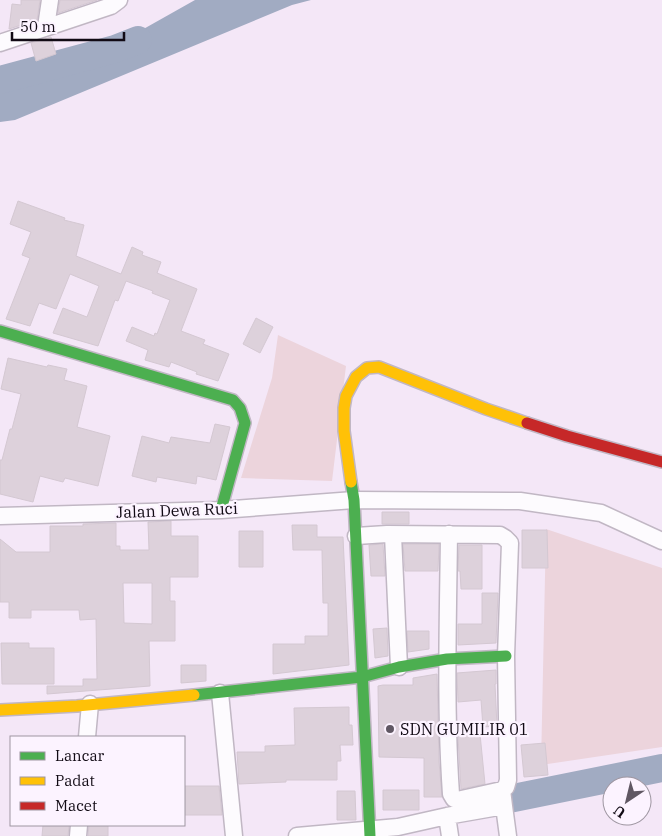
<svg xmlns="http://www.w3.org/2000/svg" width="662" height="836" viewBox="0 0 662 836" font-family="'IBM Plex Serif',serif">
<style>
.green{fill:#ecd4dc}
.water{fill:#a1abc2}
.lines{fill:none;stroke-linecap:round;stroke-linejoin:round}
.river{stroke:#a1abc2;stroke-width:28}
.building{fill:#ddd1db;stroke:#d4c8d2;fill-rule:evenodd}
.street-casing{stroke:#c1b7c4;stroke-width:19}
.fast-casing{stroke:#c1b7c4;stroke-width:14}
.slow-casing{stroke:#c1b7c4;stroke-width:14}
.jam-casing{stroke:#c1b7c4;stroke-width:14}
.street{stroke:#fdfbfe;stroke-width:16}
.fast{stroke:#4caf50;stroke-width:11}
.slow{stroke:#ffc107;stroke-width:11}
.jam{stroke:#c62828;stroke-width:11}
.poi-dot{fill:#605763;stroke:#fcf3ff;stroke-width:2}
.labels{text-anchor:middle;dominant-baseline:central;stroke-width:4.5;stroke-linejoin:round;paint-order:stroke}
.street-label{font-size:16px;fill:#110a14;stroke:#fcf3ff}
.poi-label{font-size:16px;fill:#110a14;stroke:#fcf3ff;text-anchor:start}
</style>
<rect width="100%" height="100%" fill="#f4e7f7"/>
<path class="green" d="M278 335 346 366 332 481 241 478 272 378Z
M546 529 662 568V747L541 765Z"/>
<path class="water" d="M195 0H311L292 5 15 120 0 122V88L92 58Z"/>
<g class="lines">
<path class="river" d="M0 80 115 49 138 40
M474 806 662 768"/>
</g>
<path class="building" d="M21 0H40L37 20 9 29 12 4 21 5Z
M60 0H97L58 13Z
M51 37 56 54 36 61 31 43Z
M18 201 65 218 64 220 84 225 76 256 121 274 132 247 143 252 142 255 161 262 157 273 197 289 181 331 205 340 203 344 229 354 218 381 196 374 197 372 171 362 169 367 145 360 148 350 126 341 132 327 154 336 155 333 157 334 170 300 152 293 153 291 126 281 118 301 115 300 98 346 53 333 63 308 87 317 99 286 70 274 56 309 39 303 30 326 6 319 30 258 22 255 31 232 10 224Z
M256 318 273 327 260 353 243 344Z
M8 358 47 367 48 365 67 369 64 380 87 386 77 427 110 436 98 486 65 478 63 482 40 476 33 502 0 494V460H2L10 429H12L21 394 1 389Z
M215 424 230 427 216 480 197 476 196 484 157 477 156 482 132 476 142 436 169 443 171 437 210 443Z
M382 512H409V524H382Z
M171 521V536H198V577H170V601H175V641H149L150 686 47 694V686H83V679H97L96 619 80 620 79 610H31V618H9V602H0V539L16 552H50V526H83V524L116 523V546H120V550H149L148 522ZM123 583H152V624L124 623Z
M292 525H317V537H343L349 665 273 674V644H305V636H328V603H323L322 550H293Z
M522 530H547L548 568H522Z
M239 531H263V567H239Z
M383 544 385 576H371L369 545Z
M403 544H439L438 571H405Z
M459 545H482V589H461L460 571H458Z
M482 593H498L496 643 458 645V624H482Z
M387 628 388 656 375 658 373 629Z
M407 631H429V649L408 652Z
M1 643H29V648H54V684H2Z
M181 665H206V681L181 683Z
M496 670V684H495L497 726 483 727 481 700 458 702 457 673Z
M437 674 439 762 442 797H424V758L379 757 378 686 383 685H413V678Z
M349 707V725H352L353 745H340L341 761H337V780H286V782L239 784 237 752H265V746L295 745 294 708Z
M480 734 485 784 461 789 458 736Z
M545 743 548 775 524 777 521 745Z
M184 786H219L222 815H184Z
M383 790H419V810H383Z
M337 791H355L356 820H337Z
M43 825H69L68 836H42Z
M89 825H108V836H88Z"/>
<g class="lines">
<defs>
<path id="street" d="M46 27 50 0
M0 43 111 6 119 0
M0 516 221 510 354 500 520 501 601 513 662 541
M449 534C448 621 445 708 451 794L454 799 457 800 502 790
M393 535 399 667
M356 536 387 534 500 535 505 538 510 543 506 656 508 780 506 787 502 790 504 806
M220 693 234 836
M87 737 90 704
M447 816 450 836
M78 836 79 825
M297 836 398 827 447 816 504 806 508 836"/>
<path id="fast" d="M0 331 233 400 240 408 245 423 221 510
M351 482 354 500 370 836
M194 695 362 677 399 667 447 659 506 656"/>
<path id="slow" d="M351 482 344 431V408L346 396 356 377 367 368 379 367 486 409 527 423
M0 710 77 706 194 695"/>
<path id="jam" d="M527 423 567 436 662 462"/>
</defs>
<use href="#street" class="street-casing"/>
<use href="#fast" class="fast-casing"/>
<use href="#slow" class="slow-casing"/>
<use href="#jam" class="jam-casing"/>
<use href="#street" class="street"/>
<use href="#fast" class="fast"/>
<use href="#slow" class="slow"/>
<use href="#jam" class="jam"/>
</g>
<circle class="poi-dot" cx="390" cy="729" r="5"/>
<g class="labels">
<g class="street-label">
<text transform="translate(177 510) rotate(-2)">Jalan Dewa Ruci</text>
</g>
<g class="poi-label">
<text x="400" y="729">SDN GUMILIR 01</text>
</g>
</g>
<rect x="10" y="736" width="175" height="90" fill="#fcf3ff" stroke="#9e96a1"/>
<rect x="20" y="752" width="25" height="8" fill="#4caf50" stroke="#9e96a1"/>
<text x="55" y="761" font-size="15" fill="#110a14">Lancar</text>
<rect x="20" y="777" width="25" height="8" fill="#ffc107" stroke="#9e96a1"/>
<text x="55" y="786" font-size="15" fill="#110a14">Padat</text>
<rect x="20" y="802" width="25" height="8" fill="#c62828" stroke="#9e96a1"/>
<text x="55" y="811" font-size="15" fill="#110a14">Macet</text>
<g transform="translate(627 801) rotate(215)"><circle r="24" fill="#fcf3ff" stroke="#9e96a1"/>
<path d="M0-4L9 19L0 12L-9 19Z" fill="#605763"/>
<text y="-8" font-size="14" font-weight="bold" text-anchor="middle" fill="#110a14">U</text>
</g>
<path d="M12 32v8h112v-8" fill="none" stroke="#110a14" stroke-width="2.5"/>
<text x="20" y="32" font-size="15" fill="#110a14" stroke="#fcf3ff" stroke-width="4" paint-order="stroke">50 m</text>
</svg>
